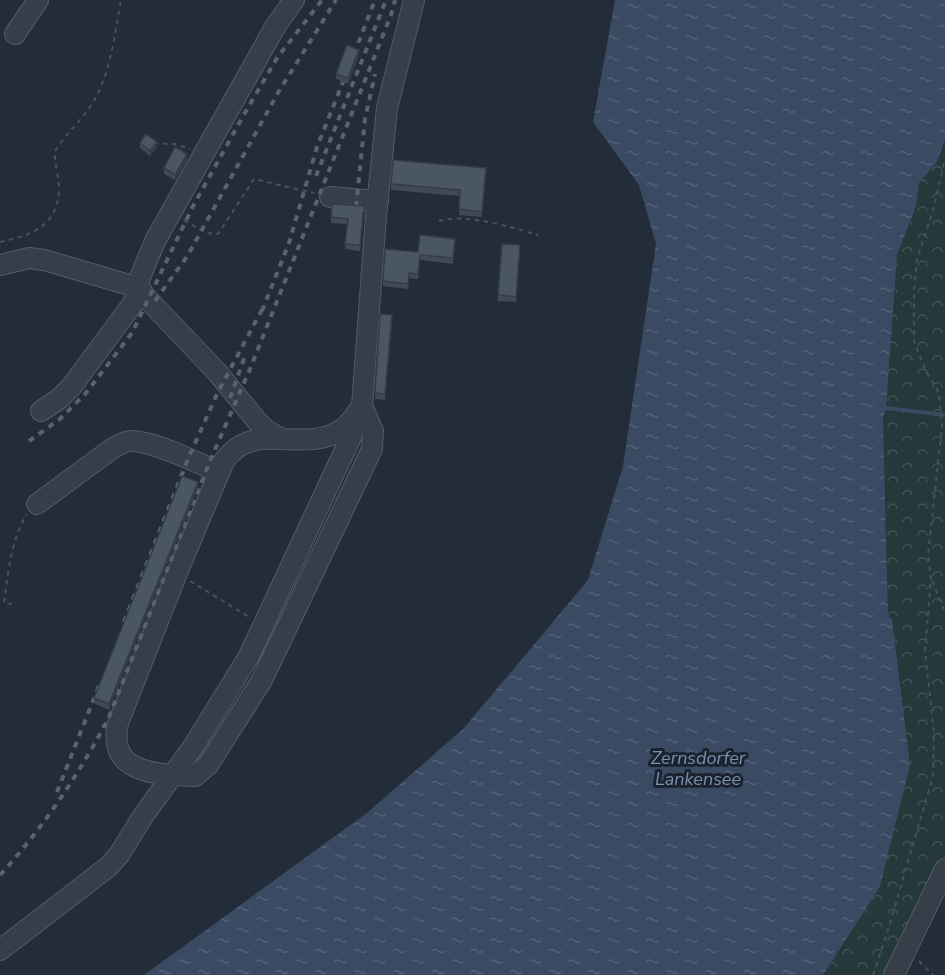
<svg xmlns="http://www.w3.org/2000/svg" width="945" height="975" viewBox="0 0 945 975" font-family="'Nunito Sans',sans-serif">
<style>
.forest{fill:url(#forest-crowns)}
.water{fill:url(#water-ripples)}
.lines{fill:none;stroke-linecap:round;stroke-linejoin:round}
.stream{stroke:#394a62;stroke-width:4}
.minor-casing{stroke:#545c67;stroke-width:22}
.path{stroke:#425557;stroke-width:2;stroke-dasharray:4.5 4.5;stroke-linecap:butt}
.minor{stroke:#363e49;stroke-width:20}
.rail{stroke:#586270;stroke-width:4;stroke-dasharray:6 6;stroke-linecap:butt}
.wall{fill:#404a57}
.shaded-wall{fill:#343c47}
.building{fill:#4b5665;stroke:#343c47;stroke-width:1.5}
.labels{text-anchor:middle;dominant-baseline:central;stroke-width:6;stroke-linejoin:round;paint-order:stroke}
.water-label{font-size:18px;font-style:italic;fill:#7a90ac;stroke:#1b232e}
</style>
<defs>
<pattern id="forest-crowns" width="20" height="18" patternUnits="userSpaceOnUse" patternTransform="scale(1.5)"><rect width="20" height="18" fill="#25383a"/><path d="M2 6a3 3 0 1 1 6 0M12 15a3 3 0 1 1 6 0" fill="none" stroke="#425355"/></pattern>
<pattern id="water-ripples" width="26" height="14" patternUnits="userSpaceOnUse" patternTransform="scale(1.5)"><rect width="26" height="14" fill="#394a62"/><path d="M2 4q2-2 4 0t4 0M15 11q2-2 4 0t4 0" fill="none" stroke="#536277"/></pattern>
</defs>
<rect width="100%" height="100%" fill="#232c39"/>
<path class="forest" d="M945 140V857L888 975H823L880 887 888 616 883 418 897 255 916 207 919 183 937 162Z"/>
<path class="water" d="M615 0H945V140L937 162 919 183 916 207 897 255 886 408 883 418 888 616 892 619 910 765 880 887 823 975H144L367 813 464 728 588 580 623 466 656 244 639 185 593 122Z"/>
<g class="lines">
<path class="stream" d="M886 408 945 415"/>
<defs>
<path id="minor" d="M15 34 38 0
M330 197 378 201
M0 265 29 258 44 260 136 287 217 372 257 421 266 430 282 439
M136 287 155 241 275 27 294 0
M362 406 373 431 372 449 262 680 208 765 195 776C158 774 107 775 118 723L177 573 224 461C256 417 303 457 344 428 351 422 356 414 362 406Z
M41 411 59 399 72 386 142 291
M37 504 113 448C119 445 125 441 131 441 153 441 197 462 218 472
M0 950 108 867 119 855 143 816 193 747 249 656 351 437 362 406 376 216 387 108 414 0
M894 975 945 869"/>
</defs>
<use href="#minor" class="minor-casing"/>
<path class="path" d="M154 143 175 144 190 149
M184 220 206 233 218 234 254 179 314 193
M439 221C466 213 511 227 538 235
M0 242C32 235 58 227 59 188 59 176 54 164 55 151 65 135 79 123 90 107 111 76 114 36 121 0
M190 581 249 617
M932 581 945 612
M12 604 4 603C8 574 11 539 27 514
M919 961 933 975
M873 975 888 930 933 776 934 734 925 651 931 578 928 555 942 427 939 393 926 371 914 342V291L917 259 933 211 945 159"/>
<use href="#minor" class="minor"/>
<path class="rail" d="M354 54 375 0
M316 176 386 0
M356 207 365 119 375 74
M155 301 188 255 279 91 336 0
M262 311 289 243 317 147 343 82
M230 398 245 356
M29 441 60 419 86 393 132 333 193 206 246 111 277 58 322 0
M124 622 188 459 217 394 265 304
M57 792 100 683
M0 875C43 828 80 773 109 717L210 461 250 369 391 15 395 0"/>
</g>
<path class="wall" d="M359 56 348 84 336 79V74Z
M140 143 157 147 150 156 140 148Z
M187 160 175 180 164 174V168Z
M486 174 482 217 459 215 460 196 391 190V184Z
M364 212 360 251 345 249 347 224 331 223V217Z
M455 244 453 264 420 260 418 279 409 278 408 289 383 286V281L418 252Z
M520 251 516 302 498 301V295Z
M392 321 385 400 375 399V393Z
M198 488 109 710 94 703V698Z"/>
<path class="shaded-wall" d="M359 50V56L348 84V78Z
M157 142V147L150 156V151Z
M187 154V160L175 180V175Z
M198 482V488L109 710V704Z"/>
<path class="building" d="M347 45 359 50 348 78 336 74Z
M146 134 157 142 150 151 140 143Z
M175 147 187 154 175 175 164 168Z
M393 160 486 168 482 212 459 209 460 190 391 184Z
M332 204 364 206 360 245 345 244 348 219 331 217Z
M420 235 455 239 453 258 420 255 418 274 409 273 408 284 383 281 385 249 418 252Z
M502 244 520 245 516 297 498 295Z
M380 314 392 315 385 394 375 393Z
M182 476 198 482 109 704 94 698Z"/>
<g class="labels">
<g class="water-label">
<text x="698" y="758">Zernsdorfer<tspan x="698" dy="21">Lankensee</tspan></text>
</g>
</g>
</svg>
